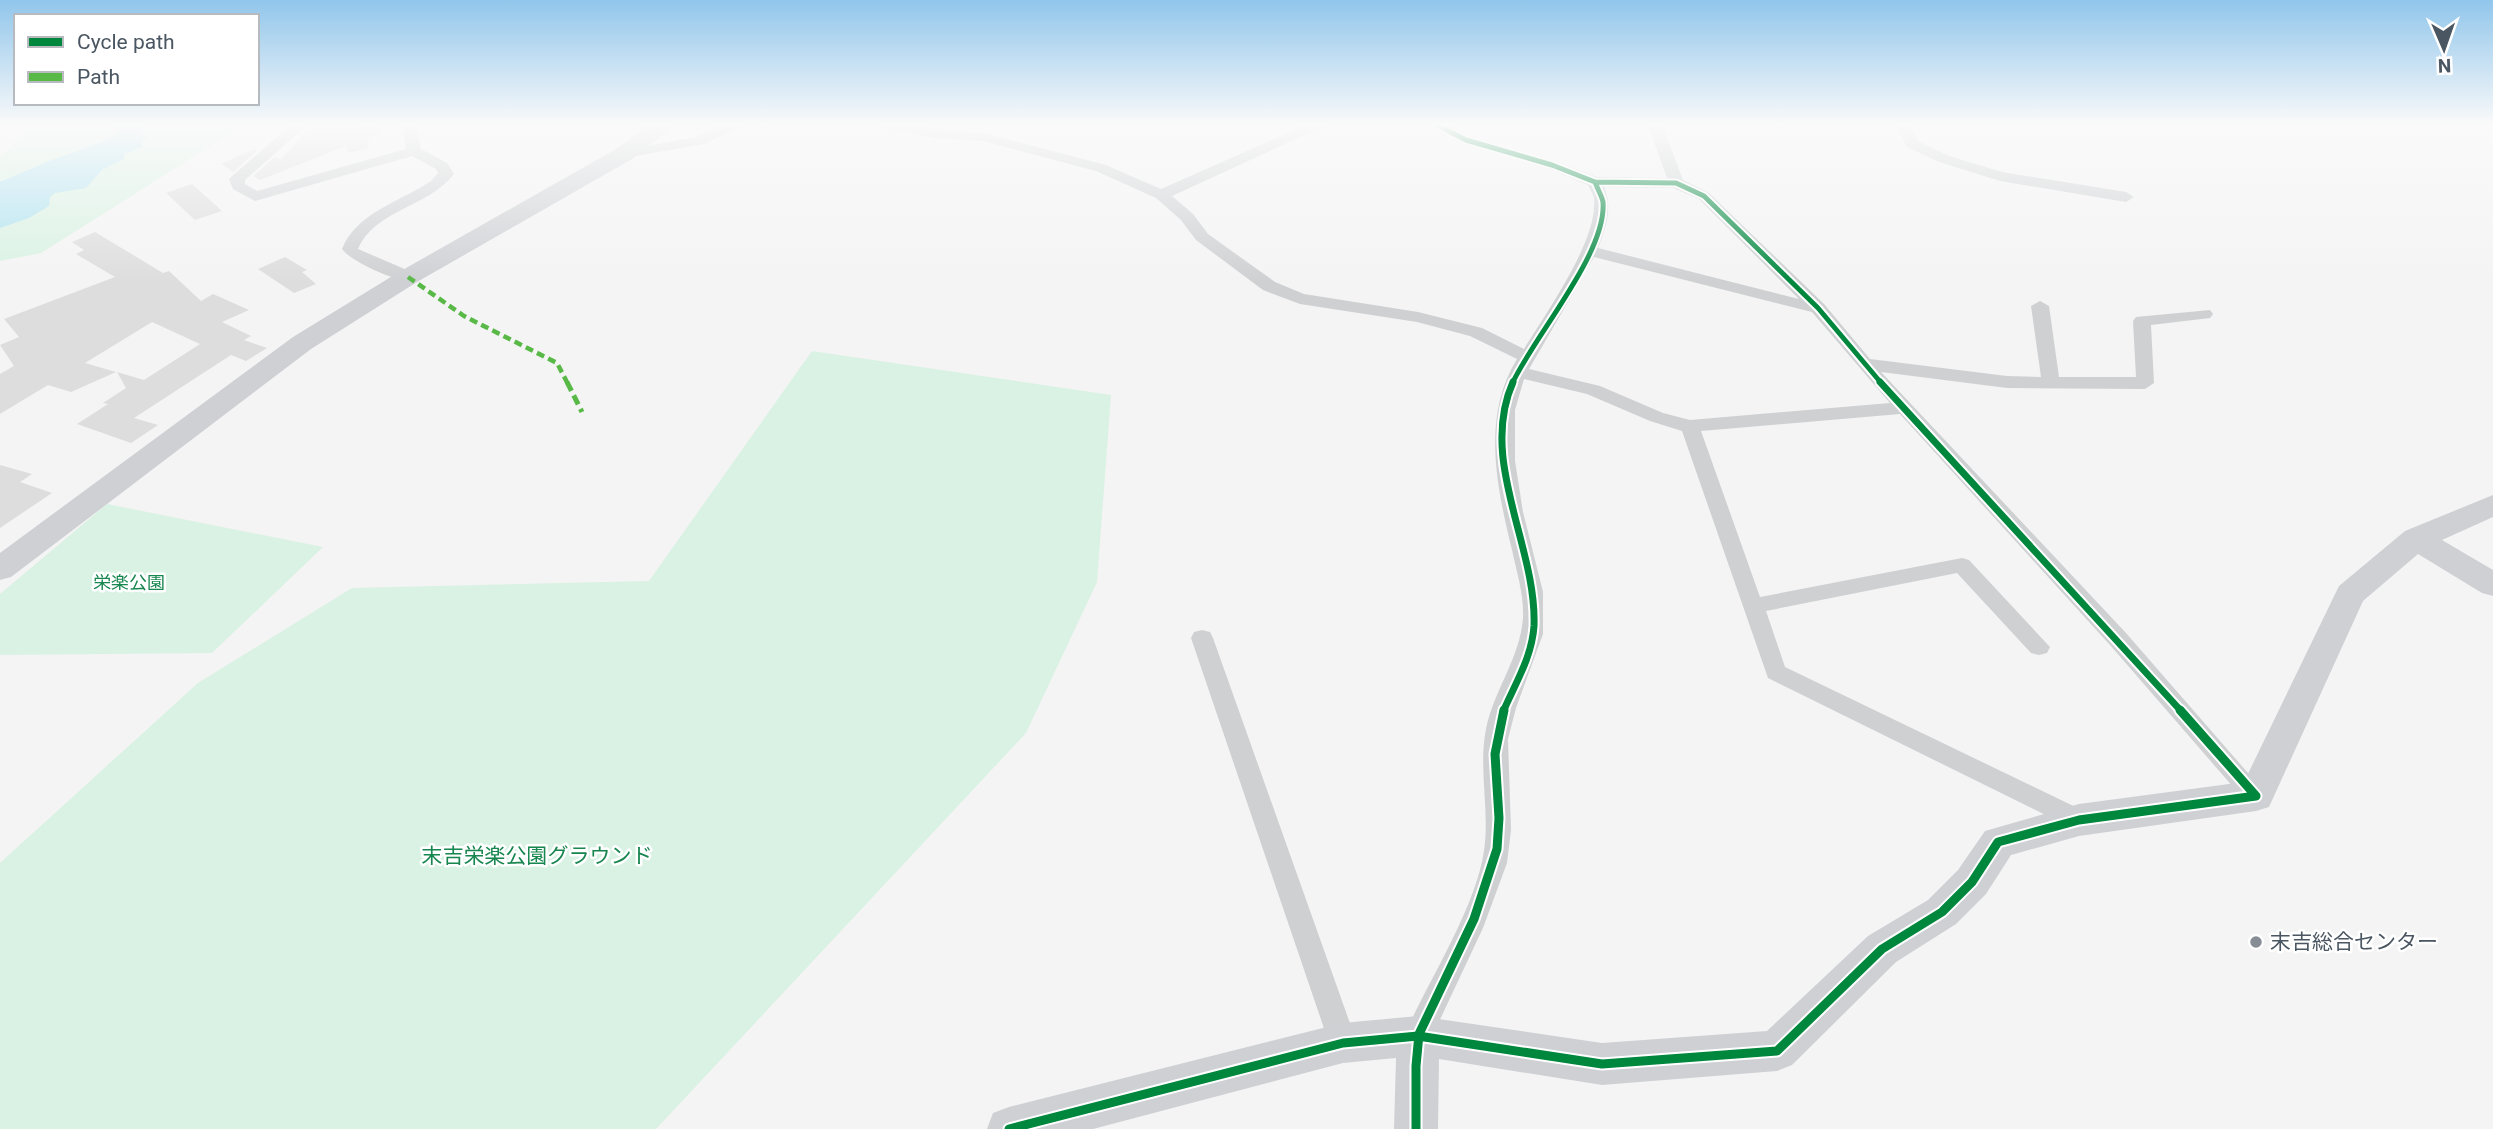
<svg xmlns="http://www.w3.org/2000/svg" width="2493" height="1129" viewBox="0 0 2493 1129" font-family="Roboto,'Noto Sans JP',sans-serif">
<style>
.green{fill:#d9f2e3}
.water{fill:#aee2f0}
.building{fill:#ddddde}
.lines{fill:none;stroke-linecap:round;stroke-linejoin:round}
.street{fill:#ced0d2;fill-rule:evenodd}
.secondary{fill:#ced0d4;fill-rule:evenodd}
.quiet-far1{stroke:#58b947;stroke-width:4.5;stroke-dasharray:8 4.5;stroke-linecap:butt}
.quiet{stroke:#58b947;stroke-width:5;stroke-dasharray:10 5;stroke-linecap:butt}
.cycleway-far2-casing{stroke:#fff;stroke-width:9}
.cycleway-far1-casing{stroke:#fff;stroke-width:11}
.cycleway-casing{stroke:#fff;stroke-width:13}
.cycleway-far2{stroke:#00873e;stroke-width:5}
.cycleway-far1{stroke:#00873e;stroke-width:7}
.cycleway{stroke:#00873e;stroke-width:9}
.poi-dot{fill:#868d94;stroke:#fff;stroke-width:2.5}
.labels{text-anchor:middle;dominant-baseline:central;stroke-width:5;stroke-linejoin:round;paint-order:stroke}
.park-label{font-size:18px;fill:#17864f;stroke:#fff}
.near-park-label{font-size:21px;fill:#17864f;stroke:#fff}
.near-poi-label{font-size:21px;fill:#4a5661;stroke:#fff;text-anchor:start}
</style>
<rect width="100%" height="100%" fill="#f4f4f4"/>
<path class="green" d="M30 125H244L41 253 0 261V158Z
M812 351 1111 395 1097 582 1026 733 656 1129H0V863L198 683 352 588 649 581Z
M107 504 323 547 212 653 0 655V594Z"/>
<path class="water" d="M117 125H141L142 130 137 135 150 136 141 142 143 147 124 154V159L102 170 86 188 55 193 50 197 49 206 29 218 0 228V182L49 161 105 141 119 132Z"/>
<path class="building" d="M371 127 382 128 383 132 369 138 367 149 348 153 346 146 260 180 253 176 275 157 281 159 306 132Z
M254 149 258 150 233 172 221 164Z
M192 184 222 211 195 220 166 193Z
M95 232 163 273 169 271 201 301 213 294 249 310 222 322 251 336 244 340 267 348 246 361 231 355 134 418 158 425 131 443 77 424 108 404 103 403 126 388 117 372 144 380 200 344 152 322 85 363 116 372 71 392 48 385 0 414V374L14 366 0 345 19 337 4 319 115 277 76 254 84 250 72 242Z
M285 257 307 270 302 272 316 284 294 293 258 269Z
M0 465 32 474 20 482 52 493 0 528Z"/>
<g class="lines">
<path class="street" d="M291 125H307L245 180V184L257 191 406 149 402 125H416L421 149 447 163 454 174C429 207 374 210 358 249L414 273 416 277 414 281C400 284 350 261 342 249 357 212 400 202 431 181L438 173 436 169 412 156 255 201 233 189 229 179 232 176Z
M726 125H746L704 144 624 158 617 154 624 150 696 137Z
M885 125H914L935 130 983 133 1106 165 1161 189 1306 125H1326L1172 196 1193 214 1208 234 1275 282 1304 294 1418 312 1482 328 1524 349C1545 315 1598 240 1594 200 1594 195 1590 189 1588 185L1547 168 1461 143 1430 125H1449L1471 137 1557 162 1597 177 1667 178 1648 125H1662L1683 180 1709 193 1824 304 1870 359 2007 376 2041 377 2031 306 2040 301 2049 306 2059 377H2136L2133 321 2136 317 2210 310 2213 314 2210 318 2151 325 2154 383 2145 389 2007 388 1881 372 2126 633 2268 796 2265 803 2256 806 2247 803 2110 645 1900 414 1701 431 1760 597 1962 558 1969 560 2050 647 2047 653 2039 655 2031 653 1957 573 1766 611 1785 667 2088 813 2091 820 2088 827 2079 830 2070 827 1768 678 1682 431 1650 421 1587 394 1524 379 1515 410V461L1523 512 1543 592V634L1516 708 1508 739 1511 830 1507 863 1483 928 1428 1045 1418 1049 1408 1045 1404 1036C1428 981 1475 910 1484 851 1490 810 1478 769 1486 729 1494 690 1520 658 1523 618 1524 595 1517 573 1512 550 1497 488 1481 417 1517 359L1470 336 1417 322 1300 304 1263 290 1196 240 1181 220 1156 198 1096 171 983 141 935 138 887 128ZM1604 187 1673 188 1699 199 1799 299 1598 248C1606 227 1613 208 1604 187ZM1594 257 1812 312 1890 403 1690 420 1663 413 1600 386 1529 369Z
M1896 125H1910L1918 141 1949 156 2002 172 2126 192 2134 197 2126 202 2000 181 1939 162 1907 147Z
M1202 630 1210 632 1213 638 1357 1043 1353 1053 1343 1056 1333 1053 1329 1043 1191 638 1194 632Z"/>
<path class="secondary" d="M650 125H675L632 159 417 282 311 349 11 577 0 580V553L293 337 399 272 616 149Z
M2493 495V517L2442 540 2493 570V596L2482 593 2418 554 2363 601 2269 807 2256 811 2079 836 2011 855 1986 894 1956 924 1896 962 1792 1065 1777 1071 1602 1085 1439 1059 1438 1129H1394L1396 1058 1343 1063 1093 1129H987L993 1113 1009 1107 1343 1023 1418 1016 1602 1043 1767 1031 1868 936 1928 900 1958 870 1985 831 2079 804 2244 782 2339 586 2405 531Z"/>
<path class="quiet-far1" d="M408 277 464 316 557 363 568 384"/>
<path class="quiet" d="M567 382 582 412"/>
<defs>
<path id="cycleway-far2" d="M1437 125 1466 140 1552 165 1595 182 1676 183 1704 196 1818 308 1882 384
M1512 384C1534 336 1607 253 1603 202 1602 196 1597 188 1595 182"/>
<path id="cycleway-far1" d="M1880 382 2182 712
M1503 712C1515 684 1532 657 1534 626 1537 546 1478 461 1513 382"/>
<path id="cycleway" d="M2180 710 2256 796
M1009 1129 1343 1043 1418 1036 1602 1064 1777 1051 1882 949 1942 912 1972 882 1998 842 2079 820 2256 796
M1416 1129V1066L1419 1034 1474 919 1497 849 1499 818 1495 754 1504 710"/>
</defs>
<use href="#cycleway-far2" class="cycleway-far2-casing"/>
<use href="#cycleway-far1" class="cycleway-far1-casing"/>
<use href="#cycleway" class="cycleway-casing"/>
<use href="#cycleway-far2" class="cycleway-far2"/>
<use href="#cycleway-far1" class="cycleway-far1"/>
<use href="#cycleway" class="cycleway"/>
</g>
<linearGradient id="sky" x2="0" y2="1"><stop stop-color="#91c6eb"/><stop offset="0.44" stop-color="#fafafa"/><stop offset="1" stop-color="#fafafa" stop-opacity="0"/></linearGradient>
<rect width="2493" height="283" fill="url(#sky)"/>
<circle class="poi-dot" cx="2256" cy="942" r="7"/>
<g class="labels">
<g class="park-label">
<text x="129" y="582">栄楽公園</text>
</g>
<g class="near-park-label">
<text x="537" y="856">末吉栄楽公園グラウンド</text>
</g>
<g class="near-poi-label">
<text x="2270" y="942">末吉総合センター</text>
</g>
</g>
<rect x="14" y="14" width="245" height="91" fill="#ffffff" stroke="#b7bbc0" stroke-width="2"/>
<rect x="28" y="37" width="35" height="10" fill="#00873e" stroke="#b7bbc0" stroke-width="2"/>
<text x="77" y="49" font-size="21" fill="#4a5661">Cycle path</text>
<rect x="28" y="72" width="35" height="10" fill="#58b947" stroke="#b7bbc0" stroke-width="2"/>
<text x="77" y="84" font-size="21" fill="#4a5661">Path</text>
<g transform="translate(2444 49) rotate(178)" stroke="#ffffff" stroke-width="5" paint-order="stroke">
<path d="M0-5L12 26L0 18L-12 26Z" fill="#4a5661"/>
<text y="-10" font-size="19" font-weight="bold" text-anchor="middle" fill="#4a5661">N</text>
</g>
</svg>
